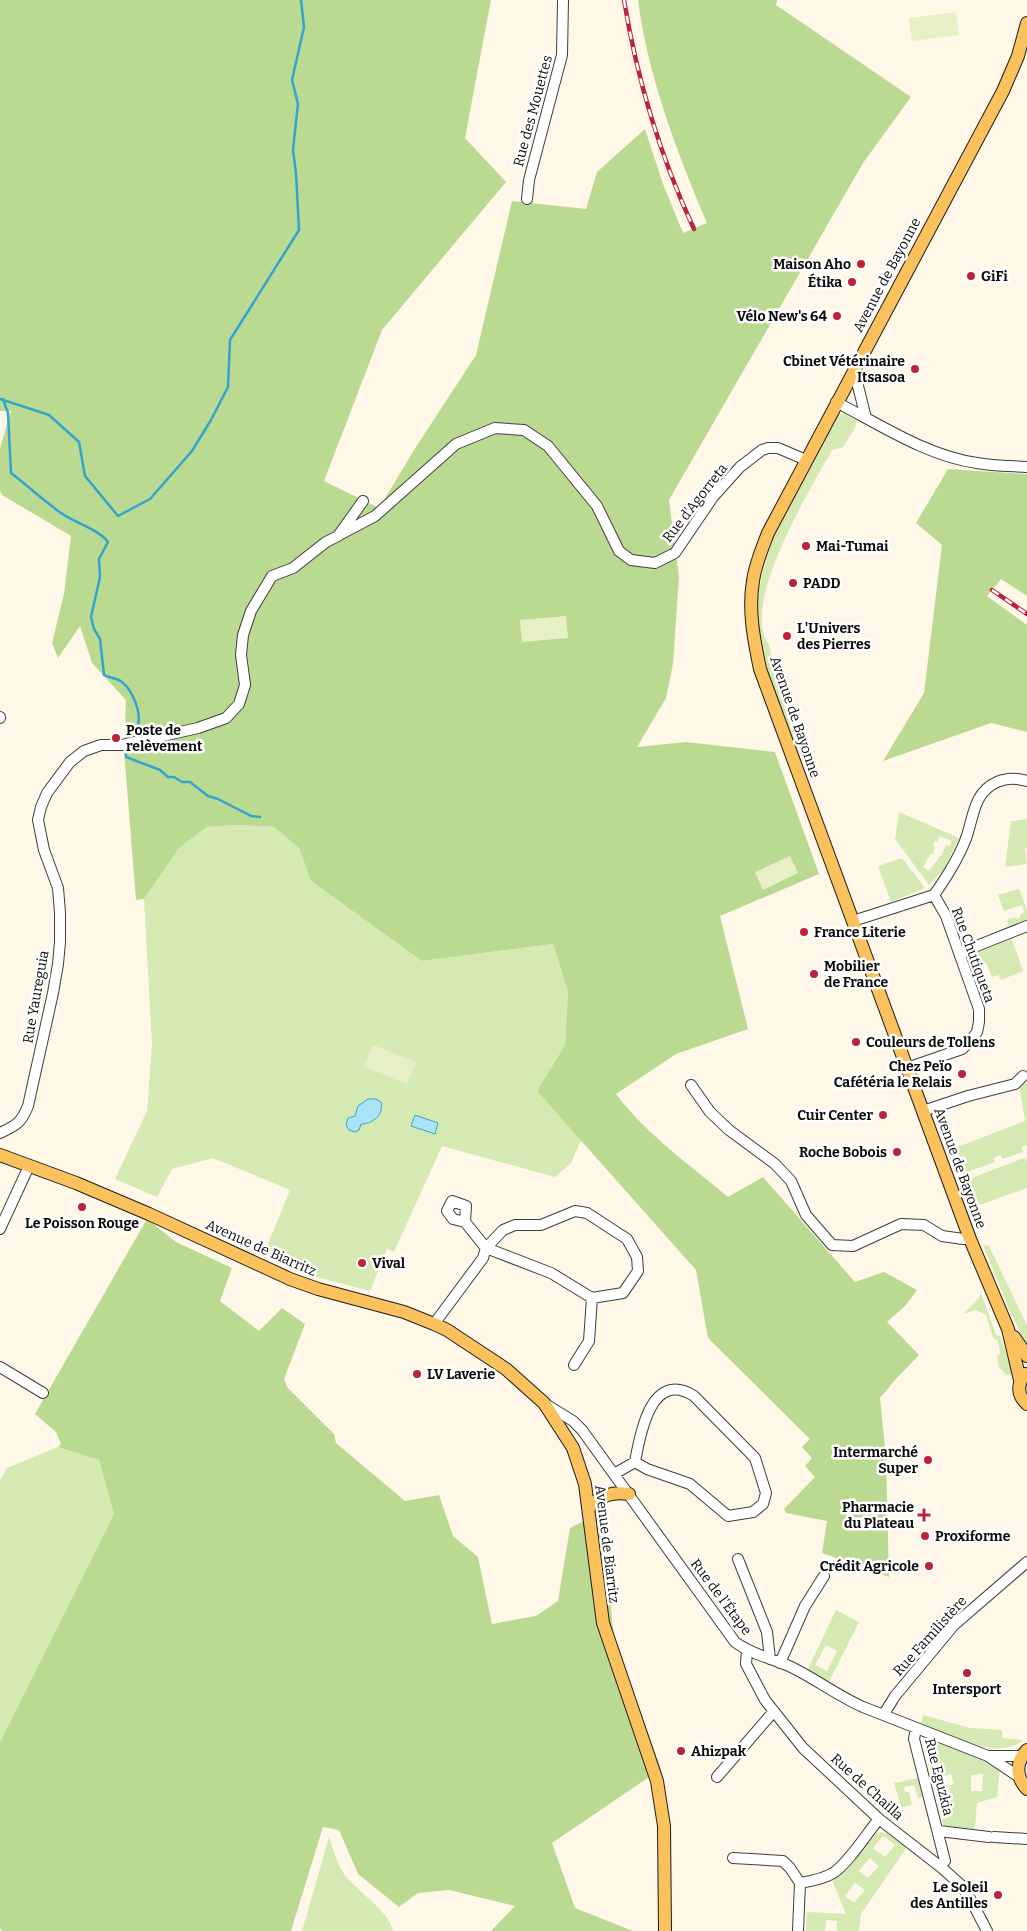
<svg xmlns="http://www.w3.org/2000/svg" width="1027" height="1931" viewBox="0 0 1027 1931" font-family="Bitter,serif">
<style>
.green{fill:#d5e9b2;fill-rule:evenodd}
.forest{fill:#bbda91}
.pitch{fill:#e6f0c4}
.water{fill:#ace4f7;stroke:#32a4cf}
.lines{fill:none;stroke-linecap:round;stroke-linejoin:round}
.stream{stroke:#32a4cf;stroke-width:2.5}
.minor-casing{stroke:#3e3e3e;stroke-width:12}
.major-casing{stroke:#1c1c1c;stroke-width:14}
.minor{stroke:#fff;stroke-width:10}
.major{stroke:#fbc15c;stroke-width:12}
.rail-casing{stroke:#bc223c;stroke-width:4.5}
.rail{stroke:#fff;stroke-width:2.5;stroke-dasharray:8;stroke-linecap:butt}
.poi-dot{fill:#bc223c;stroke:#fff;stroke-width:2}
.labels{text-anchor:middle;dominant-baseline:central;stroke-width:5;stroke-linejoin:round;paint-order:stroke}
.street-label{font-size:14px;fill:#0b0b0b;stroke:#fff}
.poi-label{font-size:14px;font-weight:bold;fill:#0b0b0b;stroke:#fff;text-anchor:start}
</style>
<rect width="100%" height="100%" fill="#fff8e8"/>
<path class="green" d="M843 413H848L857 419 855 428 843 447 832 450C811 488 739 605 769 645L778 686 804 769C796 752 790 734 783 716 767 673 750 627 761 579 773 522 808 469 835 418Z
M899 812 959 838 944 869 929 885 895 839ZM940 836 952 841 950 846 946 845 941 856H940L929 871 923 867 931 853 933 855 935 847 933 845 935 841 937 842Z
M1027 819V848H1025L1027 864 1005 867 1011 821Z
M239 825 274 827 299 848 311 881 422 961 553 944 568 992 565 1045 537 1091 581 1140 571 1163 555 1177 442 1146 394 1252 387 1249 370 1291 301 1273 263 1256 290 1190 213 1158 172 1169 157 1197 115 1179 147 1111 152 1045 144 899 179 848 207 827Z
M902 858 925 888 891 902 878 866Z
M1019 889 1027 910V920L1009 927 1007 920 1015 917 1016 919 1020 918V915L1024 912 1022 905 1004 911 998 895Z
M1012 939 1023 971 1001 980 999 975 992 977 986 963 978 965 985 985 979 988 971 965 973 954Z
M1027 1083V1148L1025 1145 1021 1147 1023 1152 1002 1159 1001 1155 993 1158 995 1162 964 1173 955 1148 1025 1121 1019 1085Z
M1024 1158 1027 1161V1188L971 1208 961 1182Z
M983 1245 989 1246 1027 1325V1345L1011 1314Z
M981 1293 996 1335 1000 1336 1012 1371 1011 1374 1006 1375 999 1367 997 1357 1000 1353 998 1341 993 1338 986 1315 976 1310 963 1314 979 1298Z
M58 1447 99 1460 114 1514 0 1742V1480L7 1468Z
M836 1610 859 1622 829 1682 808 1669ZM826 1645 837 1651 827 1671 815 1665Z
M923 1715 970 1728 1002 1730V1738L1023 1740C999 1762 947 1734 921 1723Z
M923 1737 989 1762 1000 1768 997 1797 977 1803 975 1829 944 1826ZM951 1774 954 1784 949 1786 951 1796 946 1798 940 1777ZM983 1774 982 1791H971V1775Z
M919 1778 924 1797 918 1798 914 1785 904 1787 905 1792H909L912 1805 901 1807 894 1783Z
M881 1832 886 1833 907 1847 861 1914 859 1931H837V1921L826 1920 825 1931H806L807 1912 846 1914 832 1880 848 1869 876 1834ZM883 1836 895 1845 885 1857 873 1848ZM870 1858 879 1866 868 1878 859 1871ZM855 1883 865 1890 854 1903 845 1896Z
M329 1837C333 1849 337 1864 344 1874 356 1890 390 1912 393 1931H302Z"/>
<path class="forest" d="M0 0H491L465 138 506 182 382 330 324 481 379 508 416 447 476 355 512 201 586 209 597 172 645 129 663 184 683 233 707 223C677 152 648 77 638 0H777L776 5 911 97 863 163 669 500 679 577 673 664 666 698 637 747 686 742 775 752 819 874 720 916 748 1029 676 1054 616 1094C646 1134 690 1165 728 1197L763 1177 855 1282 884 1272 917 1290 906 1305 887 1322 919 1355 895 1380 880 1398 886 1458 889 1577 822 1553 827 1521 786 1513 784 1509 815 1477 805 1466 812 1458 802 1447 810 1439 708 1338 696 1270 537 1091 565 1045 568 992 553 944 422 961 311 881 299 848 274 827 239 825 207 827 179 848 144 899 136 900 124 750 126 700 92 663 80 626 58 658 52 643 64 594 71 536 2 495 0 490V448L11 411H0Z
M948 469 1027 474V596L1001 579 987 596 1027 625V732L991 723 883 761 924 693 942 545 916 523Z
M147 1219 176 1242 232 1268 220 1301 259 1331 282 1308 305 1324 284 1379 287 1387 334 1434 336 1443 405 1501 439 1495 453 1536 478 1557 492 1624 536 1616 558 1601 570 1528 602 1512 614 1639 661 1769 552 1843 575 1908 633 1931H491L515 1906 449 1890 418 1893 399 1907 358 1874 339 1830 323 1827 291 1931H2L0 1928V1742L114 1514 99 1460 58 1447 61 1444 56 1432 35 1414Z"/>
<path class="pitch" d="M956 12 959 35 912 41 909 18Z
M566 616 568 638 522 642 520 620Z
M790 856 798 873 763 890 755 872Z
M373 1045 416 1062 407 1084 364 1067Z"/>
<path class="water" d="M368 1099H376L381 1102C384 1115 373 1124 361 1124L359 1130 355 1132 349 1130 346 1125 348 1118 355 1116 358 1106Z
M415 1115 438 1123 435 1134 411 1126Z"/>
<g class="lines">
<path class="stream" d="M0 399 49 415 79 442 85 476 118 516 150 499 192 451 211 420 228 387 230 340 299 230 296 173 293 150 298 104 292 80 304 27 301 0
M3 399 8 413 11 473C28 486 44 501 61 513 75 523 98 529 108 542L99 559 100 577 91 617 94 629 100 639 104 675C109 678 117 678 122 682 133 691 143 715 137 729 135 733 129 737 125 740
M126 751V757L160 770 168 777H174L182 782H190L208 796 218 799 251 816 260 817"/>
<defs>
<path id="minor" d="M527 199 529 180 562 55 563 0
M854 370 866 418
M836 402C881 425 927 456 977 463 993 466 1011 466 1027 467
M341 534 375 516 456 444 495 428 524 430 548 446 597 506 619 551 631 560 655 563 675 553 713 497 740 467 762 450 768 448H778L806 460
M0 718V717
M934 895C946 878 957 861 965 841 974 819 972 793 997 782 1006 778 1017 778 1027 781
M853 921 934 895 946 916 979 1009V1022L977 1032 971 1040 962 1049 907 1068
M959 953 1027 926
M691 1085 710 1112 729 1130 775 1164 791 1181 806 1215 832 1245 853 1246 901 1224 924 1225 942 1236 963 1239H970
M923 1111 968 1096 1015 1084 1023 1076
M0 1133C17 1125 21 1123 28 1106L53 993 58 964 60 942V913L58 888 44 850 38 820 41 807 47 793 70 762 84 751 101 745H122L198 728 226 718 239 704 245 685 241 655 243 635 251 611 272 576 293 568 326 542 338 536 363 501
M0 1229 29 1166
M434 1324 483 1258 486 1248 465 1222 466 1206 452 1201 447 1211 453 1219 465 1222
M574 1365 589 1341 592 1298 551 1273 486 1248 503 1230 515 1225H541L575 1211 587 1213 627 1239 637 1257 638 1271 623 1293 592 1298
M0 1367 43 1393
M547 1405 573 1421 582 1430 735 1642C752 1655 772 1658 791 1667 816 1679 838 1696 863 1707L988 1756 1019 1777
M614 1474 635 1462 647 1469 690 1484 728 1516 753 1512 763 1504 766 1493 755 1458 694 1396C651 1369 640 1434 635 1462
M738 1559 767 1632 770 1659
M747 1651 746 1664 765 1700 803 1748 879 1819 942 1868 962 1886 972 1902 987 1931
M780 1663 805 1606 824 1576
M884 1714 895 1696 954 1625 1027 1562
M916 1728 914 1739 945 1861
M988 1756H1022
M717 1777 774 1711
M939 1831 989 1837
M994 1837 1027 1839
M733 1858 783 1861 790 1868 800 1883
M798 1931 800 1883C811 1881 824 1879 833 1873 848 1864 867 1833 879 1819"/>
<path id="major" d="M0 1155 76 1183 149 1214 290 1279 318 1289 404 1312 434 1324 447 1330 506 1369 544 1403 573 1448 585 1484 603 1623 657 1781 664 1826 665 1931
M1014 1337 1027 1356
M1025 1374C1017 1384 1017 1395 1027 1404
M1020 1380 1008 1329 970 1239 760 669C754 640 748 611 753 581 755 565 762 549 768 533L1003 91 1018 56 1027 23
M589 1507C602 1496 611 1491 629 1494
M1027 1750C1016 1762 1015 1776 1027 1789"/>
</defs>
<use href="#minor" class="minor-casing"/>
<use href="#major" class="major-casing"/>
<use href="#minor" class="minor"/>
<use href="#major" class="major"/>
<defs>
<path id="rail" d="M624 0C637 79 660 156 694 229
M992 590 1027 614"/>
</defs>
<use href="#rail" class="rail-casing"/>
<use href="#rail" class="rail"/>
</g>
<g class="poi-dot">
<circle cx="861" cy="264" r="5"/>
<circle cx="971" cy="276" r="5"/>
<circle cx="852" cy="282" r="5"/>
<circle cx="837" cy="316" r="5"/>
<circle cx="915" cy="369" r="5"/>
<circle cx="806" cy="546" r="5"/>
<circle cx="793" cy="583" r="5"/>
<circle cx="787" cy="636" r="5"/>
<circle cx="116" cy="738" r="5"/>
<circle cx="804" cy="932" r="5"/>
<circle cx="814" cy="974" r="5"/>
<circle cx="856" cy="1042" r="5"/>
<circle cx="962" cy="1074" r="5"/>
<circle cx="883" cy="1115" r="5"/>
<circle cx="897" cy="1152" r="5"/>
<circle cx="82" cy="1207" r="5"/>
<circle cx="362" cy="1263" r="5"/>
<circle cx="417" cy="1374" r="5"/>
<circle cx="928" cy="1460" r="5"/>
<path d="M921.5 1507.5h5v5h5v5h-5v5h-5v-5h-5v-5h5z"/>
<circle cx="925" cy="1536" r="5"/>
<circle cx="929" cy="1566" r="5"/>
<circle cx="967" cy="1673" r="5"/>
<circle cx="681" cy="1751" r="5"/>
<circle cx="998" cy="1895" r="5"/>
</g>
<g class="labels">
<g class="street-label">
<text transform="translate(533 111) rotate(-75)">Rue des Mouettes</text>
<text transform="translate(887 275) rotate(-62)">Avenue de Bayonne</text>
<text transform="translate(695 503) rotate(-52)">Rue d'Agorreta</text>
<text transform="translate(795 717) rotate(71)">Avenue de Bayonne</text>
<text transform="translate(973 955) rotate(70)">Rue Chutiqueta</text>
<text transform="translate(36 997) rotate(-80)">Rue Yaureguia</text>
<text transform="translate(960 1168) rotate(70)">Avenue de Bayonne</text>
<text transform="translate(261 1248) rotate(24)">Avenue de Biarritz</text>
<text transform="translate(607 1544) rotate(83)">Avenue de Biarritz</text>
<text transform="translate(721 1597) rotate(53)">Rue de l'Étape</text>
<text transform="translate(930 1636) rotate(-48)">Rue Familistère</text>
<text transform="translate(939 1777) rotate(76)">Rue Eguzkia</text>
<text transform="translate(867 1787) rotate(42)">Rue de Chailla</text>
</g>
<g class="poi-label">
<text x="851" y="264" text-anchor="end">Maison Aho</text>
<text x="981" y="276">GiFi</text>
<text x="842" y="282" text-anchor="end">Étika</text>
<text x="827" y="316" text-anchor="end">Vélo New's 64</text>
<text x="905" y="361" text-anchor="end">Cbinet Vétérinaire<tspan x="905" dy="16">Itsasoa</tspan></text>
<text x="816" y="546">Mai-Tumai</text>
<text x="803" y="583">PADD</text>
<text x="797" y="628">L'Univers<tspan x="797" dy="16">des Pierres</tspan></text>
<text x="126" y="730">Poste de<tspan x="126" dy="16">relèvement</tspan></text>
<text x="814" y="932">France Literie</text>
<text x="824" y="966">Mobilier<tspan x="824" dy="16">de France</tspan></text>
<text x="866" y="1042">Couleurs de Tollens</text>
<text x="952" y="1066" text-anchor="end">Chez Peïo<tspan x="952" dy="16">Cafétéria le Relais</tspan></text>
<text x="873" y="1115" text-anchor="end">Cuir Center</text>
<text x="887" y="1152" text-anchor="end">Roche Bobois</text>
<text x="82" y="1223" text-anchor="middle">Le Poisson Rouge</text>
<text x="372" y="1263">Vival</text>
<text x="427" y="1374">LV Laverie</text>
<text x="918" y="1452" text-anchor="end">Intermarché<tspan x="918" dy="16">Super</tspan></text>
<text x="914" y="1507" text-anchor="end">Pharmacie<tspan x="914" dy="16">du Plateau</tspan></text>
<text x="935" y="1536">Proxiforme</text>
<text x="919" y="1566" text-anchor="end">Crédit Agricole</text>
<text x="967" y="1689" text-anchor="middle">Intersport</text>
<text x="691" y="1751">Ahizpak</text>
<text x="988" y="1887" text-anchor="end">Le Soleil<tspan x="988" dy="16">des Antilles</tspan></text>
</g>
</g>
</svg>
